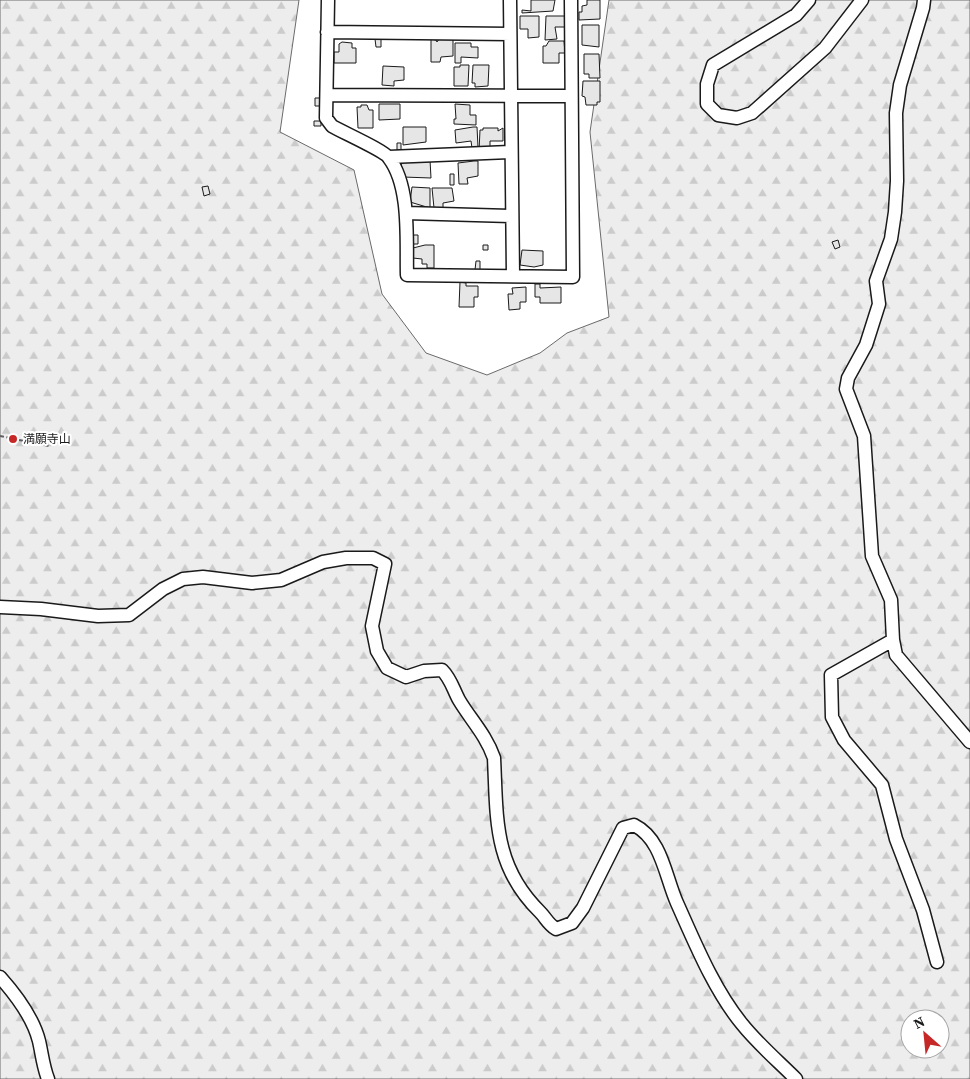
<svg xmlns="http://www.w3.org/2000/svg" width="970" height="1079" viewBox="0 0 970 1079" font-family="'Source Serif 4','Noto Sans JP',serif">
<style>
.forest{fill:url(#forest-firs);stroke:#6a6a6a;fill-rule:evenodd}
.building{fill:#e6e6e6;stroke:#1a1a1a}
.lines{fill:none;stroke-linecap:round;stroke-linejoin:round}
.minor-casing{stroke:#1a1a1a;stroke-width:15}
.path{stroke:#5f5f5f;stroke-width:2;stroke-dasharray:4 2.5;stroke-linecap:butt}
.minor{stroke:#fff;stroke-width:12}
.poi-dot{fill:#c62828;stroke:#fff;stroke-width:2}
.labels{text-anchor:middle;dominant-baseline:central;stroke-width:4;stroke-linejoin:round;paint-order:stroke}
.poi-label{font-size:12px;fill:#1a1a1a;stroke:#fff;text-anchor:start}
</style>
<defs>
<pattern id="forest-firs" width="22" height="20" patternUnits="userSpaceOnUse" patternTransform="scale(1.25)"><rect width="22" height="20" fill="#ededed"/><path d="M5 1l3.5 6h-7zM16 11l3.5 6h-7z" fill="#cbcbcb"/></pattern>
</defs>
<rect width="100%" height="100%" fill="#fff"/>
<path class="forest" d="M0 0H299L280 132 354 170 382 294 426 353 487 375 540 353 567 333 609 317 590 132 609 0H970V1079H0ZM910 1019H940V1049H910Z"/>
<path class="building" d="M531 0H555L553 11 522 13V10L531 11Z
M587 0H600V19L579 20V12H582V6L587 5Z
M520 16H539V37L528 38V29H520Z
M546 16H565V27H555L557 39 545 40Z
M582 25H599V47L582 45Z
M375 39H381V47H376Z
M431 39 436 40 437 42 439 39H453V56L441 57 440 62H431Z
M549 41H564L565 53H559V63H543V46H546Z
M342 42 352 43V48H356V63H334V52H339V44Z
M455 43H471V47H478V58L461 57V63H455Z
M584 54H599L600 78H589V74H584Z
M460 65H469L468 86H454V67H460Z
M473 65H489L488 86 475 87V83H472Z
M383 66 404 67V80L394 81V86L382 85Z
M583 81H600V102H597V105H586L585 97 582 96Z
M315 98H321V106H315Z
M379 104H400V119L379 120Z
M455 104 470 105V115H476V125L454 124V119H456Z
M361 105H367L369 110H373V128H358L357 107H361Z
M314 121H321V126H314Z
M403 127H426V142L403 145Z
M473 127H477L478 147 472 148 471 141 456 143 455 130Z
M483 128H498V131L503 128V141H490V150L479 151 480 130H483Z
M397 143H401V150H397Z
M430 160 431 178 403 177 401 162Z
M474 161H478V176L467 178 468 184H459L458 163Z
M450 174H454V185H450Z
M208 186 210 194 204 196 202 187Z
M412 187 430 188V208L410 202Z
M432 188H452L454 201 443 203V208H434Z
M413 235H418V244H413Z
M838 240 840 247 835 249 832 242Z
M425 245H434V268H427V264H422V259L413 258V248Z
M483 245H488V250H483Z
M522 250 543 251V265L534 267 520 265Z
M476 261H480V270H475Z
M460 282 466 283V286H478V297H474V307H459Z
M535 284H540V288L561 287V303H540V297H535Z
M526 287V302H520V309L509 310 508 294H513L512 288Z"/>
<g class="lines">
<defs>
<path id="minor" d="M328 0 326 118 332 126C342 132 385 151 389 158 411 187 406 241 407 275L573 277 571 0
M510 0 513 276
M809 0 796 15 713 65 707 84V104L718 115 737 118 752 113 825 48 862 0
M924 0 923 8 900 85 896 113 897 181 895 212 891 239 876 281 879 304 866 345 848 378 846 389 864 436 872 556 891 600 893 640 896 655 970 742
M327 32 510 34
M328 95 570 96
M389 157 510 152
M406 213 512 216
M0 607 41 609 98 616 129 615 163 589 183 579 203 577 252 583 281 580 323 562 346 558H373L385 564 372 626 377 651 387 668 406 677 424 671 442 670C451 679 453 689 459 700 471 720 486 735 494 758 497 818 493 866 540 912 546 918 548 924 556 929L572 923 583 908 623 828 634 825C662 839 665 876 677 903 695 943 714 990 742 1024 758 1044 778 1061 796 1079
M893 640 831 675 832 717 844 740 882 785 896 839 923 910 937 962
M0 977C16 995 33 1017 39 1041 42 1054 43 1066 48 1079"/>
</defs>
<use href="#minor" class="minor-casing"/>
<path class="path" d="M0 436 49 446"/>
<use href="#minor" class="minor"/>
</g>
<circle class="poi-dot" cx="13" cy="439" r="5"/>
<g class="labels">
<g class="poi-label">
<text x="23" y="439">満願寺山</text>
</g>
</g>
<g transform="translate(925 1034) rotate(333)"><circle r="24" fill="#ffffff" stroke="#a3a3a3"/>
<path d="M0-4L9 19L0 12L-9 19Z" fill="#c62828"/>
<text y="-8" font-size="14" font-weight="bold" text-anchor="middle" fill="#1a1a1a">N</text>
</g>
</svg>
